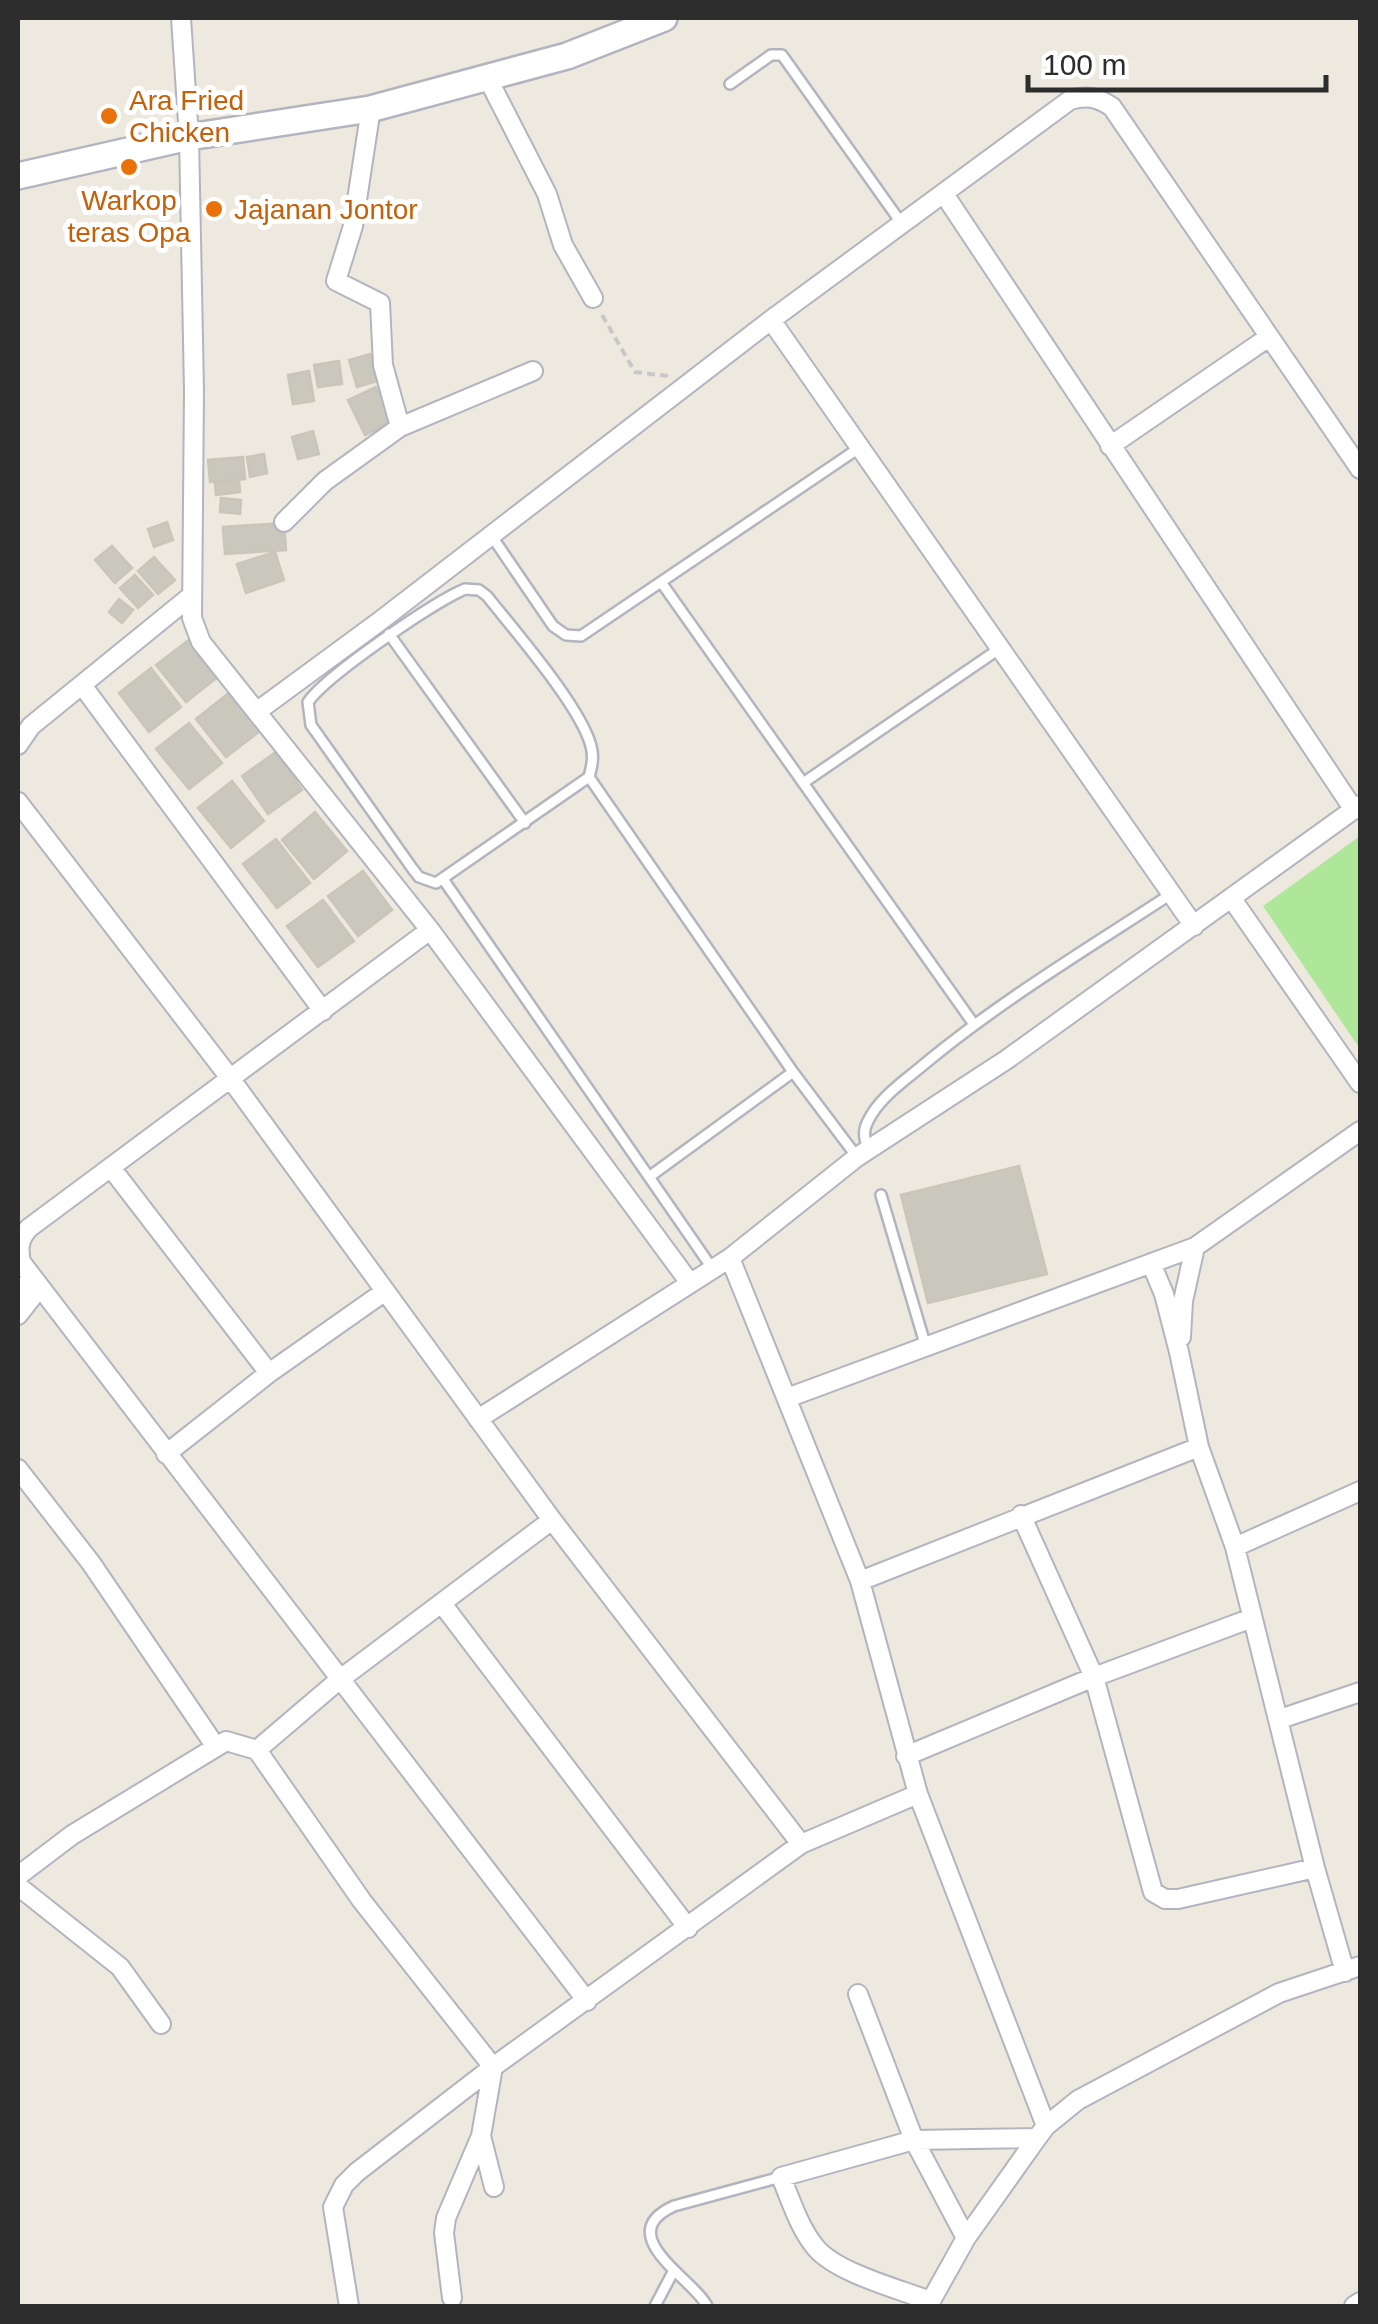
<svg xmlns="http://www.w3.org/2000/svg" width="1378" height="2324" viewBox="0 0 1378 2324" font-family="Helvetica,sans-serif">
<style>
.green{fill:#aee69a}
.building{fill:#cac7bd;stroke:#cac5b8;stroke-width:2.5}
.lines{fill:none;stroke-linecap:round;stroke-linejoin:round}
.lane-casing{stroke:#b3b4c0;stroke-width:14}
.street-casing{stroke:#b3b4c0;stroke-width:22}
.secondary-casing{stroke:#b3b4c0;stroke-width:30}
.path{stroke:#c8c8c8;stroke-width:4;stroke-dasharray:8 5;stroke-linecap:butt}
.lane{stroke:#fff;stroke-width:9}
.street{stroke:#fff;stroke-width:18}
.secondary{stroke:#fff;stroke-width:25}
.food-dot{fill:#e8710a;stroke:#fff;stroke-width:4}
.labels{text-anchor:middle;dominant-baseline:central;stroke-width:10;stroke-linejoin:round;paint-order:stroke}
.food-label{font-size:28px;fill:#c56008;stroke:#fff;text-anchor:start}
</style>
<rect width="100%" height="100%" fill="#eee9df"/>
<path class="green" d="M1360 836V1049L1263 906Z"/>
<path class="building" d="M370 354 378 381 357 387 349 360Z
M339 361 342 384 318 387 314 365Z
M309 371 314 401 293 404 288 375Z
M376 387 393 422 365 435 348 400Z
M313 431 319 454 298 459 292 437Z
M264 454 267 473 250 477 247 457Z
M243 457 245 479 210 482 208 460Z
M239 481 240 492 216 495 215 483Z
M221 498 241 500 240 514 220 512Z
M167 522 173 540 154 547 148 529Z
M284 523 286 550 225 554 223 527Z
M112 546 132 568 115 583 95 560Z
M275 552 284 580 246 593 237 564Z
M154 557 175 580 158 594 138 571Z
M135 575 153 595 138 608 120 588Z
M119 599 133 610 122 623 109 612Z
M190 639 219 676 186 702 156 665Z
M151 668 181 707 149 732 119 693Z
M230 692 260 731 226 757 196 719Z
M189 723 222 763 189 789 156 749Z
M276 752 302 790 268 814 242 776Z
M232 781 264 821 231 848 198 808Z
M315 812 347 851 314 879 282 840Z
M276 839 310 883 277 908 243 864Z
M363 871 392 910 358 936 328 896Z
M323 900 354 941 318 967 287 926Z
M1019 1166 1047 1274 928 1303 901 1195Z"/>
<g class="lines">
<defs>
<path id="lane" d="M730 84 771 55H782L902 224
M491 535 553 626 566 635 581 636 859 448
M661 582 973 1023
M465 589 479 590 487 596C514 630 581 707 591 746 594 757 592 766 589 777L436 883 419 877 412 868 311 725 308 702C327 675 434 602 465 589Z
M389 634 525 823
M589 777 793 1072 857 1157
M803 783 999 649
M443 879 712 1268
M868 1151C865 1139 862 1132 868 1121 879 1098 903 1082 922 1066 1000 1001 1087 949 1171 894
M649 1177 793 1072
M881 1195 926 1347
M655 2306 673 2272
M707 2306C695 2280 610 2235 674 2206L781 2177"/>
<path id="street" d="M181 18 189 137 194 391 192 618 201 642 430 930 690 1283
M487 77 547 194 563 245 593 298
M371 108 353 226 336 281 380 303 383 365 400 427 533 371
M944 194 1354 810
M771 320 1194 926
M1110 446 1269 337
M284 522 325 481 400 427
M82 685 323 1011
M259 710 380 621 771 320 1070 100C1087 95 1097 97 1112 107L1360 469
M18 745 31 726 191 596
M18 802 230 1078 552 1520 801 1844
M1232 899 1360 1083
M430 930 29 1228C19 1239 18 1248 21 1262L587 2001
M112 1169 269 1373
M730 1258 860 1581 918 1794 1046 2126
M1151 1263 1164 1294 1179 1352 1199 1447 1235 1547 1315 1868 1345 1972
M18 1290 34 1279
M18 1315 40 1287
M1181 1337 1183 1301 1195 1247
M787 1398 1195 1247 1360 1131
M478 1419 730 1258 857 1157 1006 1060 1360 805
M166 1454 269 1373 384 1292
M18 1469 91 1563 216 1747
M1021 1515 1094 1677 1153 1892 1165 1899H1178L1315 1868
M1235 1547 1360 1491
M860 1581 1199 1447
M443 1605 688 1928
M1280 1719 1360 1692
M257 1750 339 1680 552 1520
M906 1756 1094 1677 1252 1618
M18 1876 72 1835 226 1741 257 1750 362 1901 493 2067 481 2136 494 2187
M18 1886 120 1967 161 2024
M858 1994 914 2140 1037 2138
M452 2298 444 2233 446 2218 481 2136
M930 2301C899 2289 837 2273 816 2248 799 2228 791 2200 781 2177L914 2140 966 2238
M349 2306 333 2207 344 2185 357 2172 493 2067 801 1844 918 1794
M928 2306 966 2238 1037 2138 1046 2126 1078 2100 1279 1993 1360 1966
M1354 2306 1360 2302"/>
<path id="secondary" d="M18 176 189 137 370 109 567 56 664 18"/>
</defs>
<use href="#lane" class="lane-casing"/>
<use href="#street" class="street-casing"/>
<use href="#secondary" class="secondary-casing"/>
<path class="path" d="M602 315 635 372 668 376"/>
<use href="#lane" class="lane"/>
<use href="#street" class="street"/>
<use href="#secondary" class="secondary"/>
</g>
<g class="food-dot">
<circle cx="109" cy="116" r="10"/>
<circle cx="129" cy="167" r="10"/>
<circle cx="214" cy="209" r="10"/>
</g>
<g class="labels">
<g class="food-label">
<text x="129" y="100">Ara Fried<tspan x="129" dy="32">Chicken</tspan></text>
<text x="129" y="200" text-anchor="middle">Warkop<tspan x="129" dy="32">teras Opa</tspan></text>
<text x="234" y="209">Jajanan Jontor</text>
</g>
</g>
<rect width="1378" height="2324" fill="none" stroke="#2d2d2d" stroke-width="40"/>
<path d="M1028 75v15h298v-15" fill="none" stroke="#2d2d2d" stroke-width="5"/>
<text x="1043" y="75" font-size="30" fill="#2d2d2d" stroke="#ffffff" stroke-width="8" paint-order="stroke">100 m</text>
</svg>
